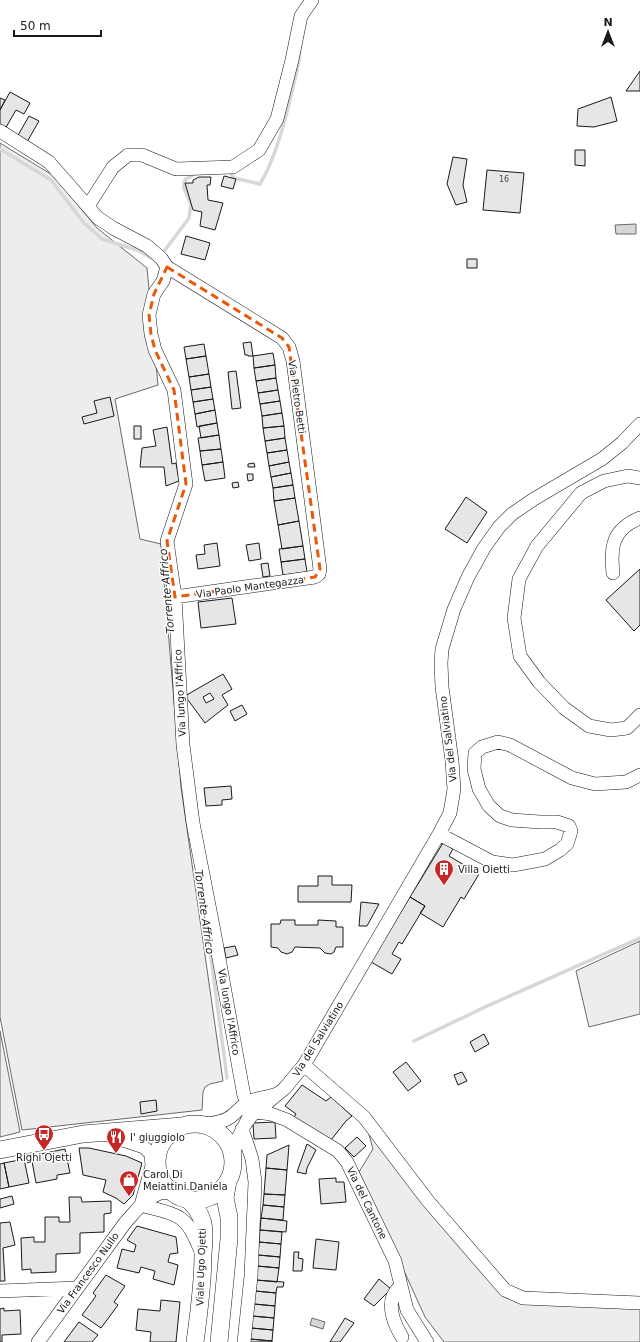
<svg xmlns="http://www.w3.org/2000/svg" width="640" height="1342" viewBox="0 0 640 1342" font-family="'DejaVu Sans',sans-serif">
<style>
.built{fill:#ededed;stroke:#6a6a6a}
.water{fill:#d7d7d7;stroke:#6a6a6a}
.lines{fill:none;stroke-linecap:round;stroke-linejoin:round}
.stream{stroke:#d7d7d7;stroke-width:3.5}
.building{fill:#e6e6e6;stroke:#1a1a1a;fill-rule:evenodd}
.minor-casing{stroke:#1a1a1a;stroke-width:14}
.major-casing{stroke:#1a1a1a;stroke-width:18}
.minor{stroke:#fff;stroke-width:13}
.major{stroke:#fff;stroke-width:17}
.marked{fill:none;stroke:#e8590c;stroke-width:3;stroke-dasharray:8 5;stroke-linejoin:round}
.labels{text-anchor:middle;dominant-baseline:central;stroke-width:3;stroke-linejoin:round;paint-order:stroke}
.number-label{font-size:8px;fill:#4d4d4d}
.street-label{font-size:10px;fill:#1a1a1a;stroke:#fff}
.poi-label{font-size:10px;fill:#1a1a1a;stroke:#fff;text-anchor:start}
.water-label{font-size:11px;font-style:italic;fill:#1a1a1a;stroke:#fff}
</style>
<rect width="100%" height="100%" fill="#fff"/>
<path class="built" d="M0 143 54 176 97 228 147 268 158 385 115 399 140 539 161 544 181 787 223 1081 210 1084 205 1087 203 1092 202 1110 22 1130 0 1017Z
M640 941V1014L589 1027 576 971Z
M0 1031 20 1132 0 1137Z
M364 1117 505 1290 640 1303V1342H444L425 1317 359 1172 373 1149Z"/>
<path class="water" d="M636 224V234H616L615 225Z
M312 1318 325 1322 323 1329 310 1325Z"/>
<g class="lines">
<path class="stream" d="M0 149 51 180 84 223 102 239 137 250 155 260
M228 172H230L234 178 260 184C276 157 285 123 292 91 296 77 299 63 300 49
M162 254 189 218 191 204 184 188V182L186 179 197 173
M166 579 170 627
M207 927 227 1078
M414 1041 485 1007 640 938"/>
</g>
<path class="building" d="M640 71V91H626Z
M10 92 30 103 24 114 16 110 5 129 0 126V110Z
M611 97 617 121 594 127 577 126 578 109Z
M0 98 5 100 0 110Z
M29 116 39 121 27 142 17 137Z
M575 150H585V166L575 165Z
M453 157 467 159 463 185 467 202 456 205 447 184Z
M487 170 524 173 520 213 483 210Z
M224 176 236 179 233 189 221 186Z
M199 177H211L210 185H207L208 200 223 203 215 230 200 226 202 212 193 210 185 183H193V180Z
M186 236 210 243 205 260 181 254Z
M467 259H477V268H467Z
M251 342 253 356H248V355H245L243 343Z
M204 344 206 356 186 359 184 347Z
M273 353 275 365 254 368 253 356Z
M206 356 209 374 189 377 186 359Z
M275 365 276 378 256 381 254 368Z
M236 371 241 408 232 409 228 372Z
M209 374 211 387 191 390 189 377Z
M276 378 278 390 258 393 256 381Z
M211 387 213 399 193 402 191 390Z
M278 390 280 401 260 404 258 393Z
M110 397 114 416 84 424 82 417 97 413 94 401Z
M213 399 215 410 195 414 193 402Z
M280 401 282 413 262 416 260 404Z
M215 410 217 423 197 427 195 414Z
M282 413 284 426 263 428 262 416Z
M217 423 219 435 201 438 199 426Z
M134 426H141V439H134Z
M284 426 285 438 265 441 263 428Z
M167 427 172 464 176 463 179 481 166 486 164 467H140L142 448 156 446 153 430Z
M219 435 221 449 200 451 198 438Z
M285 438 287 450 267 453 265 441Z
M221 449 223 462 202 465 200 451Z
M287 450 289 462 269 466 267 453Z
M223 462 225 478 205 481 202 465Z
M289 462 291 473 271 477 269 466Z
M254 463 255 467H248V464Z
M291 473 293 485 273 488 271 477Z
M247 474H253V480L248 481Z
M238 482 239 487 233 488 232 483Z
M293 485 295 498 274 501 273 488Z
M466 497 487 512 467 543 445 529Z
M295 498 299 521 278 525 274 501Z
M299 521 303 546 282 549 278 525Z
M217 543 220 566 198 569 196 555 205 554 204 545Z
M259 543 261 559 249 561 246 545Z
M303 546 305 559 281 562 279 549Z
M305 559 307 572 283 575 281 562Z
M268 563 270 576 263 577 261 564Z
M640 569V625L634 631 606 600Z
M232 598 236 624 201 628 198 602Z
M223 674 232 689 222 695 228 705 205 723 185 696ZM210 693 214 699 206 703 203 697Z
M242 705 247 714 235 721 230 711Z
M231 786 232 799 222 800V805L206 806 204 788Z
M443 843 453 849 449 856 479 874 464 899 461 897 443 927 420 913 425 906 410 897Z
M318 876H332V885H352L351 902H298V886H318Z
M410 897 425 906 402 944 399 942 392 954 401 959 392 974 371 962Z
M361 902 379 904 367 926H359Z
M281 920H295V925H318V920L336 921V927H343V947H336L334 952 331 954 325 953 320 948 295 947 292 952 287 954 281 952 278 948 271 947V924H280Z
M235 946 238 955 226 958 224 948Z
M484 1034 489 1044 475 1052 470 1042Z
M406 1062 421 1081 408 1091 393 1072Z
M462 1072 467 1081 458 1085 454 1075Z
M302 1085 326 1101 331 1097 352 1116 346 1121 331 1140 294 1117 296 1114 285 1106Z
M156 1100 157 1111 141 1114 140 1102Z
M275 1122 276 1138 254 1139 253 1123Z
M357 1137 366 1146 354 1157 345 1148Z
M307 1144 316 1150 307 1168 306 1174 297 1172Z
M289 1145 287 1170 266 1168 267 1155Z
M79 1148H89L126 1156 142 1163 133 1195 124 1204 116 1198 103 1192 106 1180 83 1175Z
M65 1149 70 1173 57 1175V1179L36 1183 31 1156Z
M24 1159 29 1183 9 1187 4 1163Z
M4 1163 9 1187 0 1189V1164Z
M266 1168 287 1170 285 1195 264 1194Z
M336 1178V1182H344L346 1202 321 1204 319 1179Z
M264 1194 285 1195 284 1207 263 1205Z
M12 1196 14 1204 0 1208V1199Z
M69 1197H81L82 1202 111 1201V1213L104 1214V1232L80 1233V1253L56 1254V1272L31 1273V1269L22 1270 21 1238 34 1237V1242H45V1217H59V1222H70Z
M263 1205 284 1207 283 1220 261 1218Z
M261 1218 287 1221 286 1232 260 1230Z
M10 1222 15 1245 3 1248 5 1281H0V1223Z
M137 1226 176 1237 178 1253 170 1254 168 1262 178 1265 174 1285 153 1279 155 1271 141 1267 139 1273 117 1268 122 1249 134 1252 136 1245 127 1240Z
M260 1230 282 1232 281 1244 259 1242Z
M316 1239 339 1242 336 1270 313 1268Z
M259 1242 281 1244 280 1257 258 1255Z
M294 1252H299L298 1258 303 1259 302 1271H293Z
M258 1255 280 1257 279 1268 257 1266Z
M257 1266 279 1268 277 1282 256 1280Z
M106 1275 125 1286 114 1302 118 1305 101 1328 82 1315 96 1296 93 1293Z
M379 1279 391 1289 374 1306 364 1299Z
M256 1280 284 1282 283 1287H277L276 1293 255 1291Z
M255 1291 276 1293 275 1306 254 1304Z
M161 1300 180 1302 176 1342H150L151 1332 136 1330 138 1309 160 1311Z
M254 1304 275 1306 274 1318 252 1316Z
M4 1308V1311L20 1310 21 1334 2 1335V1342H0V1309Z
M252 1316 274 1318 273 1330 251 1328Z
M345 1318 354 1323 340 1342H330Z
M79 1322 98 1335 92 1342H64Z
M251 1328 273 1330 272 1341 250 1339Z
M250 1339 272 1341V1342H250Z"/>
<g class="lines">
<defs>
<path id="minor" d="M0 131 49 162 98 218 113 228 147 246 161 258 167 267 163 281 154 294 149 315 151 334 155 350 174 390 186 484 167 541 175 597 183 745 193 823 214 931 244 1096 250 1105 251 1113 237 1140 233 1158
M88 206 113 167 128 155H142L176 169 233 167 259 150 277 119 292 60 301 16 312 0
M167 267 282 338 289 347 293 361 320 569 319 574 315 577 175 597
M640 478 628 476 604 481 581 493 537 546 519 579 514 618 520 656 539 682 564 708 589 726 611 730 627 728 640 715
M613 573C610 546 613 529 640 518
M439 834 492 862 513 865 545 859 560 850 567 844 571 831 569 826 557 822H540L512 820 500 816 489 806 479 789 474 769 475 753 482 747 498 742 510 745 572 778 595 784 626 782 640 775
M304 1065 364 1117 428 1201 505 1290 523 1298 640 1303
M257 1112 271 1114 287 1120 338 1151 347 1162 395 1261 407 1310 427 1342
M247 1122 251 1116 285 1088 304 1065 439 834 450 813 454 789 452 761 442 687 441 663 442 649 454 609 468 577 484 548 499 527 512 514 534 499 602 459 622 443 640 424
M198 1124C211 1124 225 1123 234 1114 239 1109 243 1105 249 1102 257 1097 268 1098 277 1094
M242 1129 252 1159 255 1182 251 1276 244 1342
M105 1134 144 1147 151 1154 152 1166 141 1205
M150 1198 160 1193 172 1192
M141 1205C153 1209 170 1211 180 1218 192 1226 197 1243 203 1256
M401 1285C398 1288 395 1292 393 1296 388 1309 395 1326 402 1337
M0 1291 77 1288
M38 1342 125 1223C130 1217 135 1212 140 1206 151 1195 158 1192 160 1175"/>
<path id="major" d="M157 1162a38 38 0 1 1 76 0a38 38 0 1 1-76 0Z
M0 1150 83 1134 182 1126
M186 1198C195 1205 200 1212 203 1223 205 1233 204 1244 203 1254 203 1283 199 1313 195 1342
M219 1342 229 1239V1217L225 1198 228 1181"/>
</defs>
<use href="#minor" class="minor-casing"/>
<use href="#major" class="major-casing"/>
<use href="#minor" class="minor"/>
<use href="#major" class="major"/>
</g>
<path class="marked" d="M167 267 282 338 289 347 320 569 315 577 175 597 167 541 186 484 174 390 155 350 151 334 149 315 154 294Z"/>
<defs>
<symbol id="building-pin" viewBox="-11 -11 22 30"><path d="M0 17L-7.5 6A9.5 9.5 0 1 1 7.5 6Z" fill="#c62828" stroke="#fff"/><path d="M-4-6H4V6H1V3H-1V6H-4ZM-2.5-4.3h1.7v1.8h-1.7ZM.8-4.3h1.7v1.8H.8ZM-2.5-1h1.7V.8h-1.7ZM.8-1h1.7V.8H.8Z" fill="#fff"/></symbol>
<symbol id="bus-pin" viewBox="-11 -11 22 30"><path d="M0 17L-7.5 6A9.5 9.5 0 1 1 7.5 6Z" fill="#c62828" stroke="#fff"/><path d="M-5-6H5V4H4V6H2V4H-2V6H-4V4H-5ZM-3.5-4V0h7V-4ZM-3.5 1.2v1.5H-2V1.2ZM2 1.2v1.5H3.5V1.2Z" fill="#fff"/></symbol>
<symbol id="restaurant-pin" viewBox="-11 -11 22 30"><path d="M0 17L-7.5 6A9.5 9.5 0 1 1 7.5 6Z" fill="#c62828" stroke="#fff"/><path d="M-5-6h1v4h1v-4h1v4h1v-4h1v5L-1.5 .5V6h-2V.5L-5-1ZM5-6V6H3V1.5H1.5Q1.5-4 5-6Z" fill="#fff"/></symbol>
<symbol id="shop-pin" viewBox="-11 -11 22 30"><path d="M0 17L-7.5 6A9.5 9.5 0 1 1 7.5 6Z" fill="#c62828" stroke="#fff"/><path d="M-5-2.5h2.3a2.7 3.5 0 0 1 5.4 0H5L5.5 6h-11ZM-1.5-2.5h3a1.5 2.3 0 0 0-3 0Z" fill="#fff"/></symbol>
</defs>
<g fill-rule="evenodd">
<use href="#building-pin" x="433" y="858" width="22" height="30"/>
<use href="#bus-pin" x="33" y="1123" width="22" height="30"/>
<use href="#restaurant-pin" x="105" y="1126" width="22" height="30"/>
<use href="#shop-pin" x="118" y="1169" width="22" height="30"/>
</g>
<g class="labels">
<g class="number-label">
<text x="504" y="179">16</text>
</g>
<g class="street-label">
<text transform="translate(297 397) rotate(82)">Via Pietro Betti</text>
<text transform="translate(250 587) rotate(-8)">Via Paolo Mantegazza</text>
<text transform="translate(180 693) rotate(-93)">Via lungo l'Affrico</text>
<text transform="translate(448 739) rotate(-97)">Via del Salviatino</text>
<text transform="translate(229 1012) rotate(80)">Via lungo l'Affrico</text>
<text transform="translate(318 1039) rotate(-58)">Via del Salviatino</text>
<text transform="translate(367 1203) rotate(64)">Via del Cantone</text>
<text transform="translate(201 1267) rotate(-88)">Viale Ugo Ojetti</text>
<text transform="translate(88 1273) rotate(-54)">Via Francesco Nullo</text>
</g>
<g class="poi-label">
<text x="458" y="869">Villa Oietti</text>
<text x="130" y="1137">I' giuggiolo</text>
<text x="44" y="1157" text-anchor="middle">Righi Ojetti</text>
<text x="143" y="1174">Carol Di<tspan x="143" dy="12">Meiattini Daniela</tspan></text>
</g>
<g class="water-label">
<text transform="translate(167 591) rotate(-95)">Torrente Affrico</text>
<text transform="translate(204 912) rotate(82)">Torrente Affrico</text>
</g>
</g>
<g transform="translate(608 32)" stroke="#ffffff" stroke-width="3" paint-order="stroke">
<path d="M0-3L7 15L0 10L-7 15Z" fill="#1a1a1a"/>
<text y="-6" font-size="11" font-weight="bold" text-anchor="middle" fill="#1a1a1a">N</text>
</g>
<path d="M14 30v6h87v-6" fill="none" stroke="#1a1a1a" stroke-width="2"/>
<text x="20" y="30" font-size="12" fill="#1a1a1a" stroke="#ffffff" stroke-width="3" paint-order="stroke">50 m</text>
</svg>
